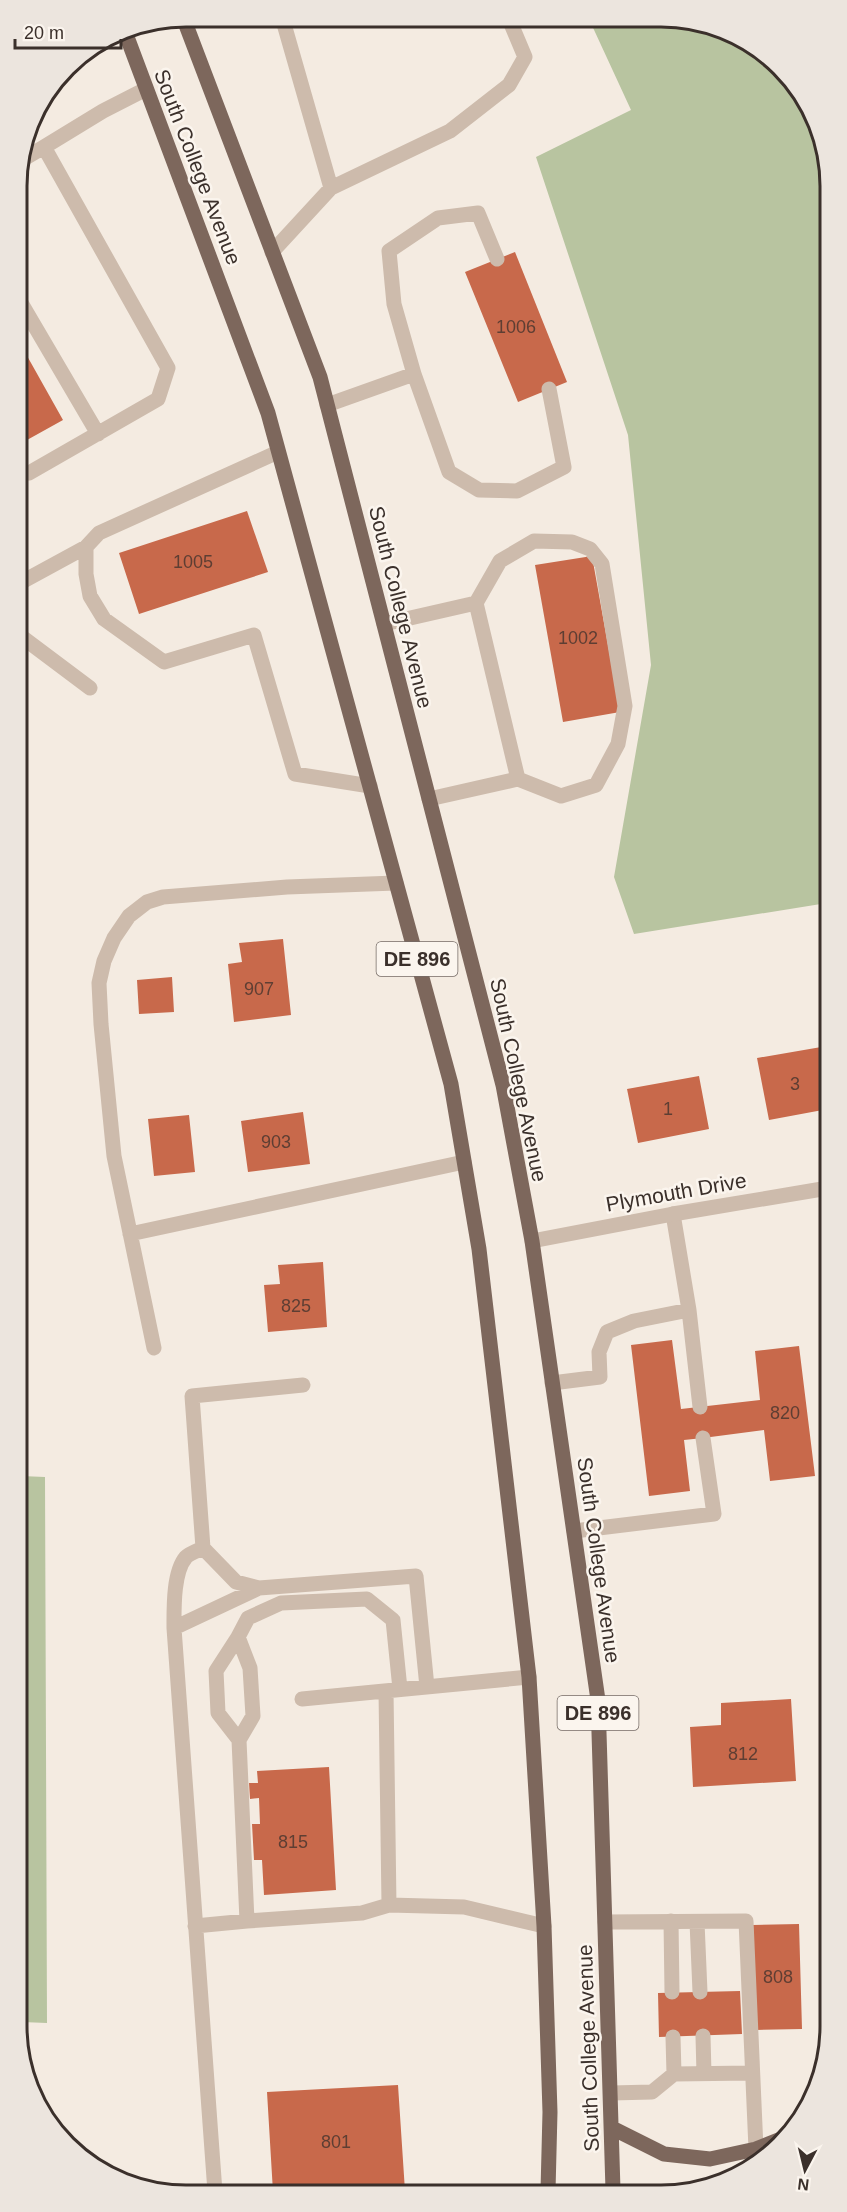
<svg xmlns="http://www.w3.org/2000/svg" width="847" height="2212" viewBox="0 0 847 2212" font-family="Helvetica,sans-serif">
<style>
.green{fill:#b8c4a0}
.building{fill:#c8694b}
.lines{fill:none;stroke-linecap:round;stroke-linejoin:round}
.service{stroke:#cdbbac;stroke-width:15}
.minor{stroke:#cdbbac;stroke-width:15}
.primary{stroke:#7d675c;stroke-width:15}
.labels{text-anchor:middle;dominant-baseline:central;stroke-width:5;stroke-linejoin:round;paint-order:stroke}
.number-label{font-size:18px;fill:#5e3e33}
.shield{fill:#fbf5ee;stroke:#756b66;stroke-width:1.5}
.shield-label{font-size:20px;font-weight:bold;fill:#3b302b}
.street-label{font-size:21px;fill:#3b302b;stroke:#fbf5ee}
.rim{fill:none;stroke:#3b302b;stroke-width:3}
</style>
<rect width="100%" height="100%" fill="#f4ebe1"/>
<path class="green" d="M589 19 694 20 781 66 825 142 827 903 634 934 614 877 651 665 628 435 536 157 631 110Z
M21 1476 45 1477 47 2023 22 2022Z"/>
<path class="building" d="M515 252 567 382 518 402 465 272Z
M17 338 63 420 18 445Z
M247 511 268 572 139 614 119 553Z
M592 556 620 712 563 722 535 565Z
M283 939 291 1015 234 1022 228 964 242 962 239 943Z
M172 977 174 1012 139 1014 137 980Z
M827 1046 828 1109 769 1120 757 1058Z
M699 1076 709 1129 638 1143 627 1089Z
M303 1112 310 1164 248 1172 241 1121Z
M189 1115 195 1172 154 1176 148 1119Z
M323 1262 327 1327 268 1332 264 1285 280 1284 278 1265Z
M672 1340 681 1409 760 1400 755 1351 799 1346 815 1476 770 1481 764 1430 703 1438 684 1440 690 1491 649 1496 631 1345Z
M791 1699 796 1781 693 1787 690 1727 721 1725V1703Z
M329 1767 336 1890 264 1895 262 1860H254L252 1824H260L259 1798 250 1799 249 1783H258L257 1771Z
M799 1924 802 2029 756 2030 753 1925Z
M740 1991 742 2034 659 2037 658 1993Z
M398 2085 405 2191 273 2192 267 2092Z"/>
<g class="lines">
<path class="service" d="M282 17 331 188
M20 161 44 147
M272 252 331 188 450 131 509 85 525 57 509 19
M497 259 478 213 438 218 389 251 394 304 414 374 449 472 479 490 517 491 564 467 549 389
M17 296 98 434
M327 405 414 374
M278 452 99 533 86 547V574L90 596 104 619 164 662 254 635 295 774 370 786
M18 474 29 473 158 399 168 368 44 147 103 111 146 89
M18 584 86 547
M476 603 500 561 534 541 572 542 590 549 602 564 625 706 618 744 596 785 561 796 518 779
M384 624 476 603 518 779 429 799
M673 1214 689 1310 700 1407
M130 1234 464 1162
M154 1348 114 1156 101 1024 99 983 104 961 114 938 129 916 147 902 163 897 287 887 396 883
M552 1383 600 1377 599 1352 607 1332 634 1321 689 1310
M574 1531 714 1514 703 1438
M203 1548 236 1582 259 1588
M174 1628 259 1588 416 1576 427 1687
M238 1637 216 1671 218 1713 239 1740
M386 1691 389 1905
M302 1699 529 1677
M247 1921 239 1740 253 1716 250 1668 238 1637 248 1618 281 1603 367 1599 393 1620 400 1689
M671 1921 672 1992
M605 1922 746 1921 756 2149
M697 1922 700 1992
M195 1926 247 1921 362 1913 389 1905 464 1907 544 1926
M703 2036 704 2074
M673 2037 674 2074 752 2073
M611 2093 652 2092 674 2074
M215 2192 174 1628C174 1609 173 1572 186 1557 190 1553 199 1550 203 1548L192 1396 303 1385"/>
<path class="minor" d="M18 634 90 688
M532 1241 673 1214 828 1188"/>
<path class="primary" d="M183 17 320 377 503 1085 532 1241 598 1700 613 2190
M124 29 268 413 451 1084 479 1249 529 1677 544 1926 550 2112 548 2191
M612 2128 664 2154 710 2159 756 2149 791 2135"/>
</g>
<g class="labels">
<g class="number-label">
<text x="516" y="327">1006</text>
<text x="193" y="562">1005</text>
<text x="578" y="638">1002</text>
<text x="259" y="989">907</text>
<text x="795" y="1084">3</text>
<text x="668" y="1109">1</text>
<text x="276" y="1142">903</text>
<text x="296" y="1306">825</text>
<text x="785" y="1413">820</text>
<text x="743" y="1754">812</text>
<text x="293" y="1842">815</text>
<text x="778" y="1977">808</text>
<text x="336" y="2142">801</text>
</g>
<g class="shield">
<rect x="376.5" y="942" width="81" height="34" rx="4.5"/>
<rect x="557.5" y="1696" width="81" height="34" rx="4.5"/>
</g>
<g class="shield-label">
<text x="417" y="959">DE 896</text>
<text x="598" y="1713">DE 896</text>
</g>
<g class="street-label">
<text transform="translate(198 167) rotate(69)">South College Avenue</text>
<text transform="translate(401 607) rotate(76)">South College Avenue</text>
<text transform="translate(519 1080) rotate(78)">South College Avenue</text>
<text transform="translate(676 1192) rotate(-10)">Plymouth Drive</text>
<text transform="translate(599 1560) rotate(82)">South College Avenue</text>
<text transform="translate(588 2048) rotate(-92)">South College Avenue</text>
</g>
</g>
<path d="M0 0H847V2212H0ZM186 27H661A159 159 0 0 1 820 186V2026A159 159 0 0 1 661 2185H186A159 159 0 0 1 27 2026V186A159 159 0 0 1 186 27Z" fill="#ece5de" fill-rule="evenodd"/>
<path class="rim" d="M186 27H661A159 159 0 0 1 820 186V2026A159 159 0 0 1 661 2185H186A159 159 0 0 1 27 2026V186A159 159 0 0 1 186 27Z"/>
<g transform="translate(805 2170) rotate(187)" stroke="#fbf5ee" stroke-width="4.5" paint-order="stroke">
<path d="M0-4.5L10 22L0 15L-10 22Z" fill="#3b302b"/>
<text y="-9" font-size="16" font-weight="bold" text-anchor="middle" fill="#3b302b">N</text>
</g>
<path d="M15 39v9h106v-9" fill="none" stroke="#3b302b" stroke-width="3"/>
<text x="24" y="39" font-size="18" fill="#3b302b" stroke="#fbf5ee" stroke-width="4.5" paint-order="stroke">20 m</text>
</svg>
